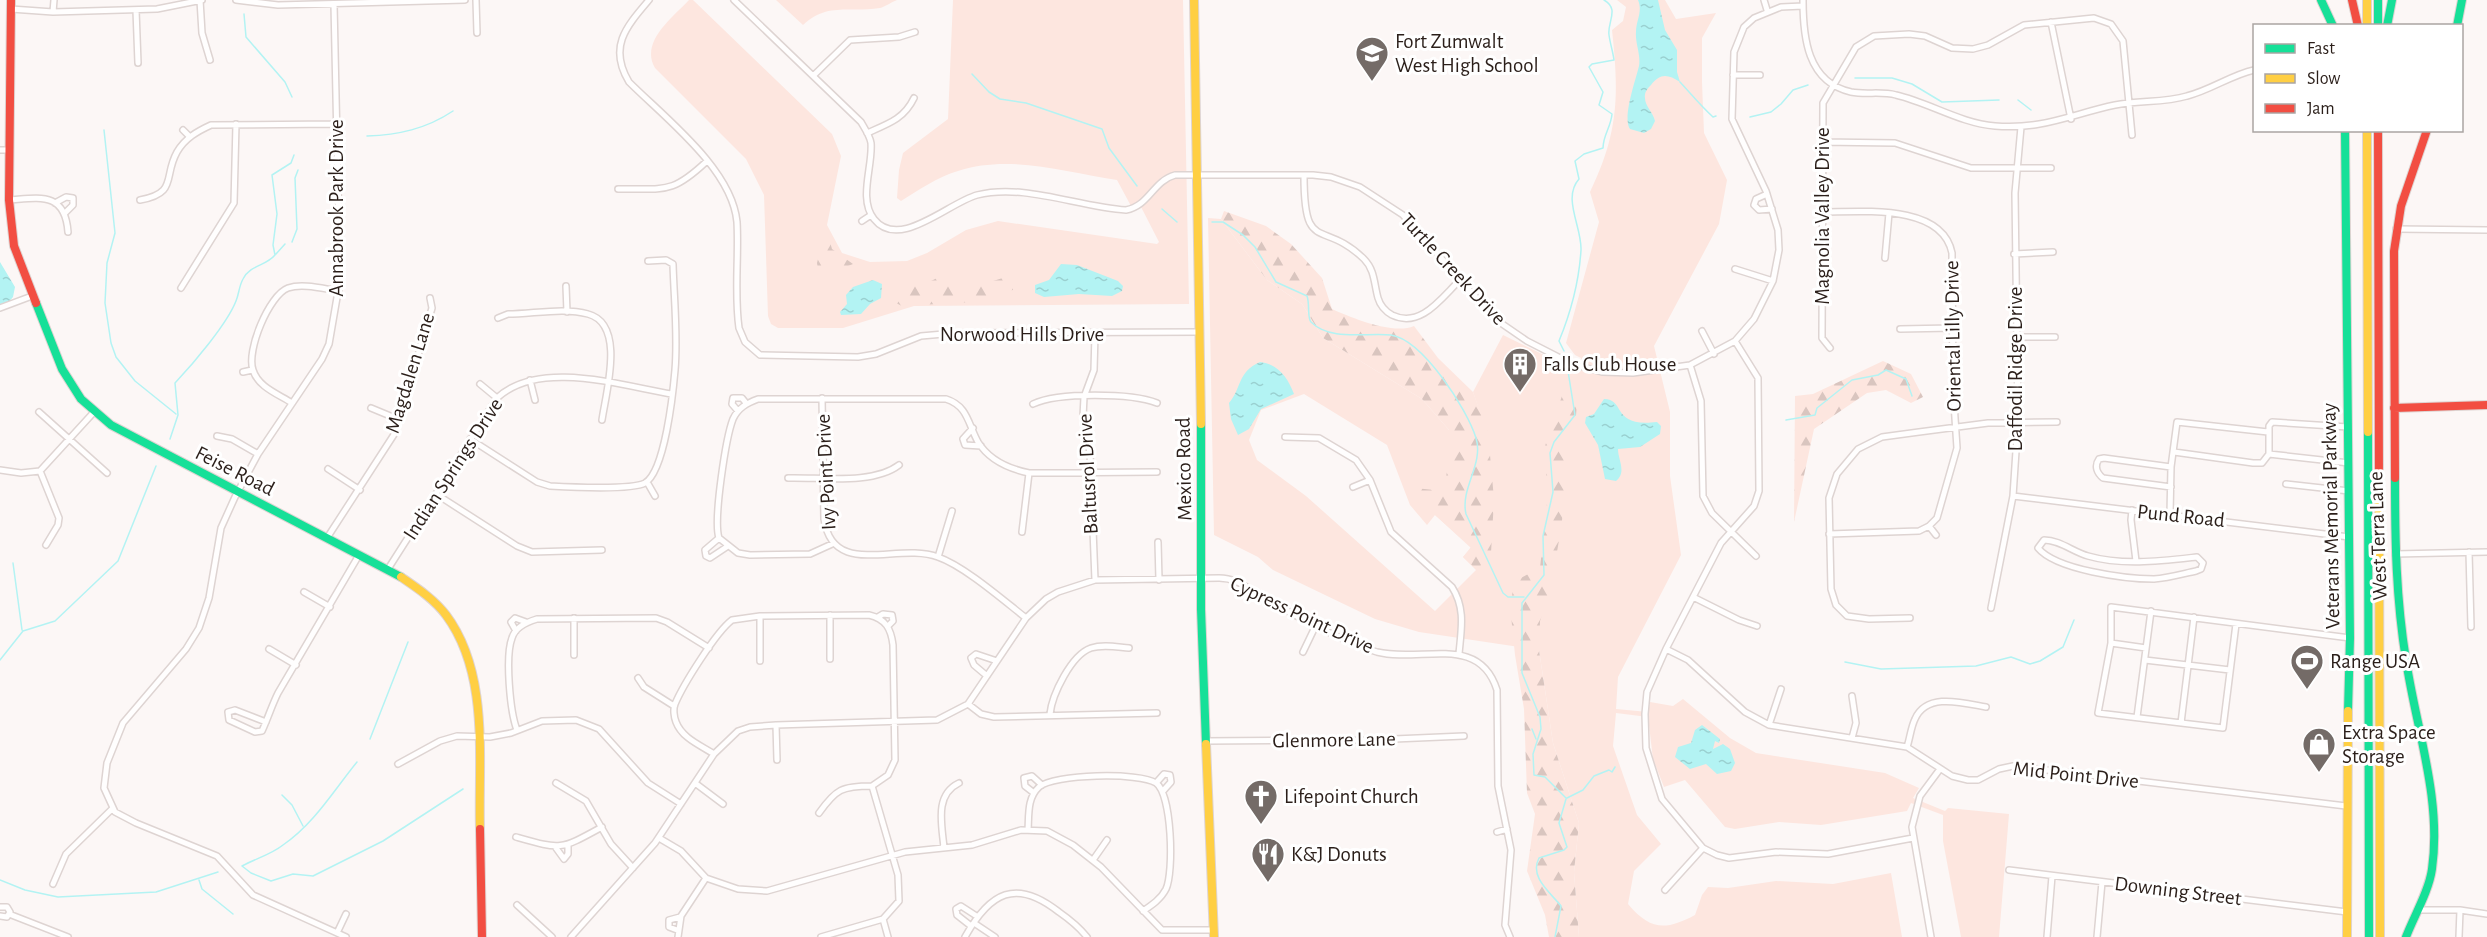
<svg xmlns="http://www.w3.org/2000/svg" width="2487" height="937" viewBox="0 0 2487 937" font-family="'Alegreya Sans',sans-serif">
<style>
.green{fill:#fde6df;fill-rule:evenodd}
.forest{fill:url(#forest-firs)}
.water{fill:url(#water-ripples)}
.lines{fill:none;stroke-linecap:round;stroke-linejoin:round}
.stream{stroke:#b3f3f3;stroke-width:1.5}
.street-casing{stroke:#ded4d2;stroke-width:8}
.fast-casing{stroke:#ded4d2;stroke-width:10}
.slow-casing{stroke:#ded4d2;stroke-width:10}
.jam-casing{stroke:#ded4d2;stroke-width:10}
.street{stroke:#fffefe;stroke-width:5}
.fast{stroke:#16e098;stroke-width:8}
.slow{stroke:#ffcf43;stroke-width:8}
.jam{stroke:#f24e42;stroke-width:8}
.labels{text-anchor:middle;dominant-baseline:central;stroke-width:6;stroke-linejoin:round;paint-order:stroke}
.poi-label{font-size:21px;fill:#2b1f1a;stroke:#fff;text-anchor:start}
.street-label{font-size:21px;fill:#2b1f1a;stroke:#fff}
</style>
<defs>
<pattern id="forest-firs" width="22" height="20" patternUnits="userSpaceOnUse" patternTransform="scale(1.5)"><rect width="22" height="20" fill="#fde6df"/><path d="M5 1l3.5 6h-7zM16 11l3.5 6h-7z" fill="#d9c5bf"/></pattern>
<pattern id="water-ripples" width="26" height="14" patternUnits="userSpaceOnUse" patternTransform="scale(1.5)"><rect width="26" height="14" fill="#b3f3f3"/><path d="M2 4q2-2 4 0t4 0M15 11q2-2 4 0t4 0" fill="none" stroke="#9ad0d0"/></pattern>
</defs>
<rect width="100%" height="100%" fill="#fcf7f6"/>
<path class="green" d="M689 0H693L832 134 841 156 827 225 842 253 870 262 907 261 927 253 966 230 998 221 1157 244 1159 242 1139 203 1131 206 1117 180C1065 172 1009 154 958 171 937 177 919 190 901 201L897 198 899 170 903 153 948 119 953 0H1183L1189 304 914 306 843 328H778L771 324 768 316 764 195 746 159 655 68C640 42 671 19 689 0Z
M776 0H897C891 2 885 7 880 8 850 13 827 2 803 25Z
M1617 0H1665L1676 19 1716 13 1702 38V82L1704 133 1727 180 1719 224 1654 346 1670 412V476L1681 555 1618 677 1616 709 1648 712 1650 702 1673 706 1683 699 1730 738 1756 753 1885 773 1919 788 1913 798 1945 811 1948 808 2009 814 1999 937H1961L1943 841V815L1911 803 1907 811 1821 825 1779 822 1735 829 1725 827 1685 780 1664 787 1653 759 1648 717 1616 713 1613 746 1637 815 1661 844 1634 871 1628 904C1650 930 1665 931 1695 915L1702 895 1708 887 1728 888 1776 881 1833 884 1891 873 1902 937H1579L1574 872 1579 823 1553 743 1539 650 1419 632 1375 619 1273 570 1258 557 1214 535 1208 218 1221 219 1267 280 1302 304 1323 338 1422 399 1449 430 1487 433 1473 392 1503 335 1579 372 1581 358 1575 355 1566 343 1599 222 1590 192C1619 132 1619 94 1612 30L1623 21 1626 7ZM1304 394 1387 445 1410 505 1427 525 1435 515 1471 548 1463 557 1476 570 1435 611 1306 496 1257 460 1249 440 1261 410Z"/>
<path class="forest" d="M1224 211 1266 226 1291 244 1322 278 1332 309C1352 318 1393 335 1414 326L1438 358 1473 392 1488 433 1494 499 1491 553 1477 570 1463 557 1471 547 1435 515 1416 505 1415 488 1443 491 1452 448 1449 430 1422 399 1323 338 1302 304 1267 280 1221 219Z
M824 235H828L832 249 853 264 838 270 818 269 817 263Z
M939 277 967 289 1006 277 1013 283V290L998 293 990 301 902 306 892 301 902 287 925 284Z
M1883 361 1911 374 1923 397 1911 403 1886 390 1867 393 1814 429 1794 522 1795 396 1813 394Z
M1578 389 1575 429 1566 446 1568 468 1561 529 1551 586 1540 621 1539 650 1553 743 1579 823 1574 872 1579 937H1549L1545 915 1527 871 1535 814 1527 793 1524 709 1515 655 1510 605 1515 581 1540 568 1548 494 1544 449 1564 390Z"/>
<path class="water" d="M1638 0H1658L1665 30 1677 50V72L1680 82C1668 74 1660 73 1651 85 1647 89 1644 93 1645 98 1645 106 1653 112 1655 121L1651 129 1644 133 1630 129C1622 118 1636 79 1639 66 1641 55 1635 43 1636 32 1636 20 1643 12 1638 0Z
M0 262 15 287 13 297 8 303 0 304Z
M1061 264 1077 265 1118 281 1123 286 1122 291 1112 296 1079 294 1044 297 1035 293V285L1049 280Z
M873 280 882 284 881 298 870 304 861 314 841 315 840 312 847 304 846 295 853 287Z
M1260 362C1278 364 1288 378 1294 394L1261 409 1249 429 1238 435 1231 419 1229 403C1242 388 1237 372 1260 362Z
M1604 399C1626 399 1611 428 1657 422L1661 426 1660 434 1640 447 1618 449C1618 460 1627 472 1616 481L1605 479 1598 445 1585 423 1586 417 1594 414Z
M1702 725 1720 739 1719 743 1715 741 1713 749 1723 744 1730 749 1735 763 1731 771 1717 774 1706 764 1690 769 1675 757 1678 747 1691 743 1695 730Z"/>
<g class="lines">
<path class="stream" d="M244 14 246 37 285 82 292 97
M972 74 989 92 1000 99 1026 103 1102 129 1109 148 1137 186
M1855 78H1892L1912 84 1942 102 1999 100
M1680 82C1692 95 1701 106 1713 117L1716 116
M2018 100 2031 110
M1750 117 1771 112 1781 104 1793 90 1808 85
M104 130 115 233 107 263 105 303 111 343 116 357 135 381 176 414
M367 136C398 135 426 129 453 111
M1162 209 1177 222
M1212 222H1223L1243 235 1255 247 1276 282 1307 296C1310 304 1307 318 1311 322 1331 342 1367 332 1391 335 1423 340 1467 409 1476 438 1484 464 1460 488 1466 514L1503 593 1508 597H1524
M292 242 297 229 295 178 298 170
M276 254 285 244
M1564 351 1559 341C1571 312 1579 282 1581 250 1582 227 1562 198 1579 179L1575 161 1584 154 1603 148C1603 135 1611 127 1612 114L1599 105 1603 92 1589 67 1592 64 1614 60C1613 52 1610 43 1609 35 1607 22 1620 9 1604 0
M1786 420 1815 415 1817 408 1852 380 1878 375 1886 370 1906 379 1912 396
M170 439 178 415 175 383C193 364 227 324 236 301 239 294 239 286 243 279 250 265 266 266 275 255L273 245 277 214 272 175 291 163 294 155
M13 563 22 630
M0 660 23 631 55 621 118 561 156 466
M1845 662 1881 669 1976 666 2011 657 2030 664 2040 661 2063 647 2074 620
M1532 729 1536 739
M370 739 408 642
M357 762C334 790 314 824 283 845 272 854 255 859 242 866L251 873 271 881 293 874 313 876 383 841 463 789
M282 795 292 805 303 826
M1566 798 1545 777 1534 775 1533 754 1541 729 1540 717 1522 673V603L1544 575 1543 536 1553 492 1550 453 1554 442 1575 415 1568 371
M1567 798 1583 790 1594 776 1609 770 1612 772 1615 767
M0 880 25 890 58 897 156 892 218 872
M199 880 202 889 233 914
M1555 937 1561 906C1550 892 1529 877 1539 858L1564 850 1567 847 1559 823 1566 799"/>
<defs>
<path id="street" d="M200 0 202 33 210 60
M236 0 278 5 465 0
M476 0 477 33
M649 0C626 27 608 47 629 82 665 118 732 169 737 222 739 257 734 293 739 328L745 342 760 355 858 357 876 354 921 336 955 333 1200 332
M734 0 861 122C865 129 870 136 871 143 873 166 858 199 874 219 899 251 948 203 977 195 1024 183 1078 207 1126 210 1149 206 1153 181 1175 175H1313L1331 177 1360 187 1403 215 1495 319 1527 341 1572 364 1602 372 1633 373 1690 365 1735 341 1754 319 1773 281 1779 250 1778 230 1766 191 1732 119 1734 52 1744 27 1754 18 1781 7 1803 6
M1764 0 1767 10
M1803 0C1803 37 1807 82 1851 92 1866 95 1881 91 1896 95 1930 103 1960 123 1995 126 2042 130 2072 114 2115 105 2139 100 2164 103 2187 96 2211 90 2231 75 2254 70
M334 4 340 280 329 344 322 359 258 454 235 497 221 528 209 598 199 628 186 649 123 723 107 763 104 788 115 812 136 823 217 856 253 895 346 937
M11 9 53 12 157 9 202 0
M136 10 138 63
M53 12 54 0
M2051 22 2071 119
M814 75 850 40 899 37 915 32
M1733 75H1760
M183 130 190 137
M867 133C888 124 904 119 914 98
M1822 142 1895 143 1971 168H2051
M0 150H8
M1304 175C1304 256 1322 218 1364 259 1375 270 1374 284 1378 298 1380 305 1385 311 1392 315 1421 329 1442 297 1460 280
M618 189C665 188 671 195 707 161
M1767 194 1756 199 1754 205 1759 210 1772 209
M9 200C39 198 65 191 68 232
M140 200C178 193 163 177 177 152 185 138 198 131 211 125L336 124
M55 203 66 197 73 198V205L65 213
M1822 212C1860 212 1942 203 1952 253L1953 388 1957 448 1937 518 1929 526 1919 531 1829 534
M862 221 871 215
M2396 229 2487 230
M2014 254 2053 252
M1885 258 1889 213
M1735 269 1773 281
M566 286 567 312
M181 288 234 203 236 124
M0 308 32 296
M498 318 508 314C533 314 564 307 588 314 626 324 606 392 602 420
M1900 329 1952 328
M1702 331 1714 354
M1095 334 1094 370 1084 397 1083 417 1090 453 1095 580
M2017 337H2055
M1735 341 1758 378 1759 491 1754 506 1721 543 1666 649 1647 692 1645 714 1646 748 1662 799 1703 848 1717 855 1729 858 1776 852 1828 854 1913 838
M1830 348 1822 338 1823 103 1856 47 1874 36 1909 34 1925 36 1952 48 1973 49 1988 45 2024 25 2094 18 2111 24 2123 41 2132 135
M1690 365 1701 401 1703 496 1712 513 1756 556
M243 372 252 370
M530 380 535 400
M480 384 497 398
M822 398 824 519C833 579 897 542 938 557 964 566 1003 600 1026 618
M292 403C278 394 258 387 253 370 246 351 269 295 288 288 303 283 324 289 339 291
M1033 404C1058 392 1132 393 1157 403
M371 408 400 420
M738 411 732 404 733 398H742L746 403
M39 412 107 473
M973 428 963 439 965 445 981 446
M217 436 232 439 258 454
M1285 437 1319 438 1356 460 1370 480 1391 532 1452 587C1466 609 1461 630 1459 654
M470 439 537 482 550 486C568 487 632 490 645 483 665 471 673 393 675 370 678 335 674 299 673 264L666 260 648 261
M2174 452 2253 463H2262L2269 454
M2269 454V426L2272 422 2348 427
M2269 454 2349 463
M328 469 360 490
M0 470 21 473 40 471 94 412
M40 471 59 518 58 525 46 545
M788 478C821 477 873 485 899 465
M647 482 655 496
M2286 484 2349 491
M1353 487 1370 480
M2171 487 2103 478C2097 473 2094 466 2099 459L2104 458 2171 467
M436 494 517 546 532 552 602 550
M2013 496 2349 537
M2132 510 2131 520 2136 561
M2170 515 2171 467 2177 422 2268 432
M1929 526 1936 535
M1022 532 1029 473
M327 538 395 433 432 308 430 298
M719 538 705 550 706 556 710 558 728 546
M2044 540C2060 540 2073 552 2088 556 2123 566 2161 561 2197 557L2203 563 2201 569 2196 571C2182 574 2168 578 2154 579 2126 579 2056 570 2038 548Z
M1158 542 1159 580
M832 544 810 554 750 555 738 553 719 538C713 520 726 437 733 419 738 408 747 403 758 399H946C968 406 968 424 978 442 989 460 1010 469 1029 473L1157 472
M2469 552 2471 627
M2395 554 2487 552
M938 557 952 511
M388 569 497 398C539 359 619 385 671 394
M304 592 330 607
M1693 597 1739 620 1757 626
M1991 608 2013 496 2018 421 2015 193 2021 127
M830 615V659
M878 617 883 614 892 615 893 621 888 626
M574 618V655
M1910 618 1869 619 1847 616 1836 605 1831 589 1829 498 1837 474 1858 449 1882 437 1919 432 1988 423 2057 422
M2236 624 2223 728 2098 713 2111 643V607L2350 638
M516 631 511 622 515 618 526 622
M2111 643 2146 648
M269 649 296 665
M1666 649 1688 660 1745 712 1769 725 1907 747 1952 776 1968 780H1978L1999 769 2013 766 2346 806
M1303 652 1316 625
M2145 660 2230 670
M760 661V616
M987 676 974 665 971 658 976 654 997 661
M638 678 644 687 674 706
M968 704 981 714 994 717 1157 713
M1050 714C1052 695 1071 655 1091 648 1103 644 1117 647 1129 648
M2137 717 2151 611
M266 722 235 710 228 712 229 720 255 732 262 731C268 718 272 705 278 693L359 555
M2181 723 2194 617
M776 725 777 760
M1769 725 1781 689
M517 730C510 712 505 656 512 638 515 627 527 622 537 619L656 618 667 622 709 648
M1852 738 1856 723 1852 696
M1205 741 1371 740 1464 736
M1907 747C1910 738 1911 727 1915 719 1927 692 1963 703 1986 707
M714 754C700 745 682 738 676 722 674 717 673 709 675 704 683 685 716 632 732 620L760 616 869 615C886 619 891 629 893 645L895 760 888 775 872 786 898 875 899 901 883 919 821 937
M398 764 440 741 457 736 490 737 511 733 542 721 576 720 599 729 648 783 681 804
M556 783 586 801 611 844 633 868
M695 783 723 804
M1156 783 1164 774 1170 775 1171 782 1163 791
M1034 793 1025 786 1024 778 1032 776 1042 785
M819 813C836 789 842 786 872 786
M1028 830C1029 815 1027 798 1039 787 1053 774 1140 772 1156 783 1172 794 1174 872 1166 889 1161 899 1152 905 1143 911
M1497 832 1507 829
M516 837C562 850 560 850 602 827
M659 838 681 851 706 878 738 889 767 891 905 852 972 845 1021 830 1047 831 1073 845 1101 867 1162 930H1214
M556 848 564 859 568 854V844
M944 848C942 825 934 795 959 783
M1093 860 1107 840
M2009 870 2347 912
M53 884 66 854 112 809
M1665 890 1703 848
M517 905 552 937
M0 907H7L10 912 7 917 0 916
M2418 910H2460L2487 914
M9 914 68 937
M883 919 888 937
M974 923 995 937
M971 926 957 915 956 909 961 906 978 917
M677 930 669 927V920L680 917
M337 933 346 914
M571 937 655 843 714 754 738 731 750 727 776 725 937 720 968 704 1026 618 1046 599 1058 592 1095 580 1219 578C1238 578 1249 590 1265 598 1293 615 1346 643 1377 652 1421 663 1479 633 1497 690L1498 786 1511 850 1505 925 1510 937
M678 937 681 916 706 878
M965 937C990 892 1016 878 1059 912 1069 919 1079 927 1087 937
M1931 937 1912 827 1920 796 1940 769
M2047 937 2052 876
M2097 937 2102 882
M2459 937 2460 910"/>
<path id="fast" d="M2321 0 2333 26
M2378 0V26
M2387 26 2392 0
M2457 26 2462 0
M2345 130 2350 638 2348 711
M36 303 62 369 81 399 111 425 401 577
M1201 424V609L1206 744
M2368 432 2369 937
M2395 478C2395 541 2396 598 2406 660 2416 728 2442 799 2432 869 2429 891 2414 916 2406 937"/>
<path id="slow" d="M1194 0 1201 424
M2367 0V26
M2367 130 2368 432
M2379 488 2380 937
M401 577C417 588 434 599 446 615 490 674 478 760 480 829
M1206 744 1214 937
M2347 937 2348 711"/>
<path id="jam" d="M11 0 9 200 14 246 36 303
M2352 0 2358 26
M2378 130 2379 488
M2394 408 2487 405
M2395 478 2394 251 2401 206 2427 130
M480 829 482 937"/>
</defs>
<use href="#street" class="street-casing"/>
<use href="#fast" class="fast-casing"/>
<use href="#slow" class="slow-casing"/>
<use href="#jam" class="jam-casing"/>
<use href="#street" class="street"/>
<use href="#fast" class="fast"/>
<use href="#slow" class="slow"/>
<use href="#jam" class="jam"/>
</g>
<defs>
<symbol id="school-pin" viewBox="-11 -11 22 30"><path d="M0 17L-7.5 6A9.5 9.5 0 1 1 7.5 6Z" fill="#746b67" stroke="#fff"/><path d="M0-5L7-2L0 1L-7-2ZM-4 1L0 2.5L4 1V4Q0 6-4 4Z" fill="#fff"/></symbol>
<symbol id="building-pin" viewBox="-11 -11 22 30"><path d="M0 17L-7.5 6A9.5 9.5 0 1 1 7.5 6Z" fill="#746b67" stroke="#fff"/><path d="M-4-6H4V6H1V3H-1V6H-4ZM-2.5-4.3h1.7v1.8h-1.7ZM.8-4.3h1.7v1.8H.8ZM-2.5-1h1.7V.8h-1.7ZM.8-1h1.7V.8H.8Z" fill="#fff"/></symbol>
<symbol id="stadium-pin" viewBox="-11 -11 22 30"><path d="M0 17L-7.5 6A9.5 9.5 0 1 1 7.5 6Z" fill="#746b67" stroke="#fff"/><path d="M0-5a6.5 5 0 1 0 0 10a6.5 5 0 1 0 0-10ZM-3.5-1.8h7v3.6h-7Z" fill="#fff"/></symbol>
<symbol id="shop-pin" viewBox="-11 -11 22 30"><path d="M0 17L-7.5 6A9.5 9.5 0 1 1 7.5 6Z" fill="#746b67" stroke="#fff"/><path d="M-5-2.5h2.3a2.7 3.5 0 0 1 5.4 0H5L5.5 6h-11ZM-1.5-2.5h3a1.5 2.3 0 0 0-3 0Z" fill="#fff"/></symbol>
<symbol id="church-pin" viewBox="-11 -11 22 30"><path d="M0 17L-7.5 6A9.5 9.5 0 1 1 7.5 6Z" fill="#746b67" stroke="#fff"/><path d="M-1.2-6h2.4v3.5h3.3v2.4h-3.3V6h-2.4V-.1h-3.3v-2.4h3.3Z" fill="#fff"/></symbol>
<symbol id="restaurant-pin" viewBox="-11 -11 22 30"><path d="M0 17L-7.5 6A9.5 9.5 0 1 1 7.5 6Z" fill="#746b67" stroke="#fff"/><path d="M-5-6h1v4h1v-4h1v4h1v-4h1v5L-1.5 .5V6h-2V.5L-5-1ZM5-6V6H3V1.5H1.5Q1.5-4 5-6Z" fill="#fff"/></symbol>
</defs>
<g fill-rule="evenodd">
<use href="#school-pin" x="1353" y="34" width="38" height="52"/>
<use href="#building-pin" x="1501" y="345" width="38" height="52"/>
<use href="#stadium-pin" x="2288" y="642" width="38" height="52"/>
<use href="#shop-pin" x="2300" y="725" width="38" height="52"/>
<use href="#church-pin" x="1242" y="777" width="38" height="52"/>
<use href="#restaurant-pin" x="1249" y="835" width="38" height="52"/>
</g>
<g class="labels">
<g class="poi-label">
<text x="1395" y="41">Fort Zumwalt<tspan x="1395" dy="24">West High School</tspan></text>
<text x="1543" y="364">Falls Club House</text>
<text x="2330" y="661">Range USA</text>
<text x="2342" y="732">Extra Space<tspan x="2342" dy="24">Storage</tspan></text>
<text x="1284" y="796">Lifepoint Church</text>
<text x="1291" y="854">K&amp;J Donuts</text>
</g>
<g class="street-label">
<text transform="translate(336 208) rotate(-90)">Annabrook Park Drive</text>
<text transform="translate(1822 216) rotate(-90)">Magnolia Valley Drive</text>
<text transform="translate(1453 269) rotate(47)">Turtle Creek Drive</text>
<text x="1022" y="334">Norwood Hills Drive</text>
<text transform="translate(1953 336) rotate(-91)">Oriental Lilly Drive</text>
<text transform="translate(2015 369) rotate(-90)">Daffodil Ridge Drive</text>
<text transform="translate(410 373) rotate(-73)">Magdalen Lane</text>
<text transform="translate(453 469) rotate(-57)">Indian Springs Drive</text>
<text transform="translate(1184 469) rotate(-91)">Mexico Road</text>
<text transform="translate(235 471) rotate(27)">Feise Road</text>
<text transform="translate(826 472) rotate(-93)">Ivy Point Drive</text>
<text transform="translate(1088 474) rotate(-93)">Baltusrol Drive</text>
<text transform="translate(2181 516) rotate(6)">Pund Road</text>
<text transform="translate(2331 516) rotate(-91)">Veterans Memorial Parkway</text>
<text transform="translate(2378 536) rotate(-92)">West Terra Lane</text>
<text transform="translate(1302 615) rotate(25)">Cypress Point Drive</text>
<text transform="translate(1334 740) rotate(-1)">Glenmore Lane</text>
<text transform="translate(2076 775) rotate(6)">Mid Point Drive</text>
<text transform="translate(2178 891) rotate(7)">Downing Street</text>
</g>
</g>
<rect x="2253" y="24" width="210" height="108" fill="#ffffff" stroke="#aaa5a3" stroke-width="1.5"/>
<rect x="2265" y="44" width="30" height="9" fill="#16e098" stroke="#aaa5a3" stroke-width="1.5"/>
<text x="2307" y="54" font-size="18" fill="#2b1f1a">Fast</text>
<rect x="2265" y="74" width="30" height="9" fill="#ffcf43" stroke="#aaa5a3" stroke-width="1.5"/>
<text x="2307" y="84" font-size="18" fill="#2b1f1a">Slow</text>
<rect x="2265" y="104" width="30" height="9" fill="#f24e42" stroke="#aaa5a3" stroke-width="1.5"/>
<text x="2307" y="114" font-size="18" fill="#2b1f1a">Jam</text>
</svg>
